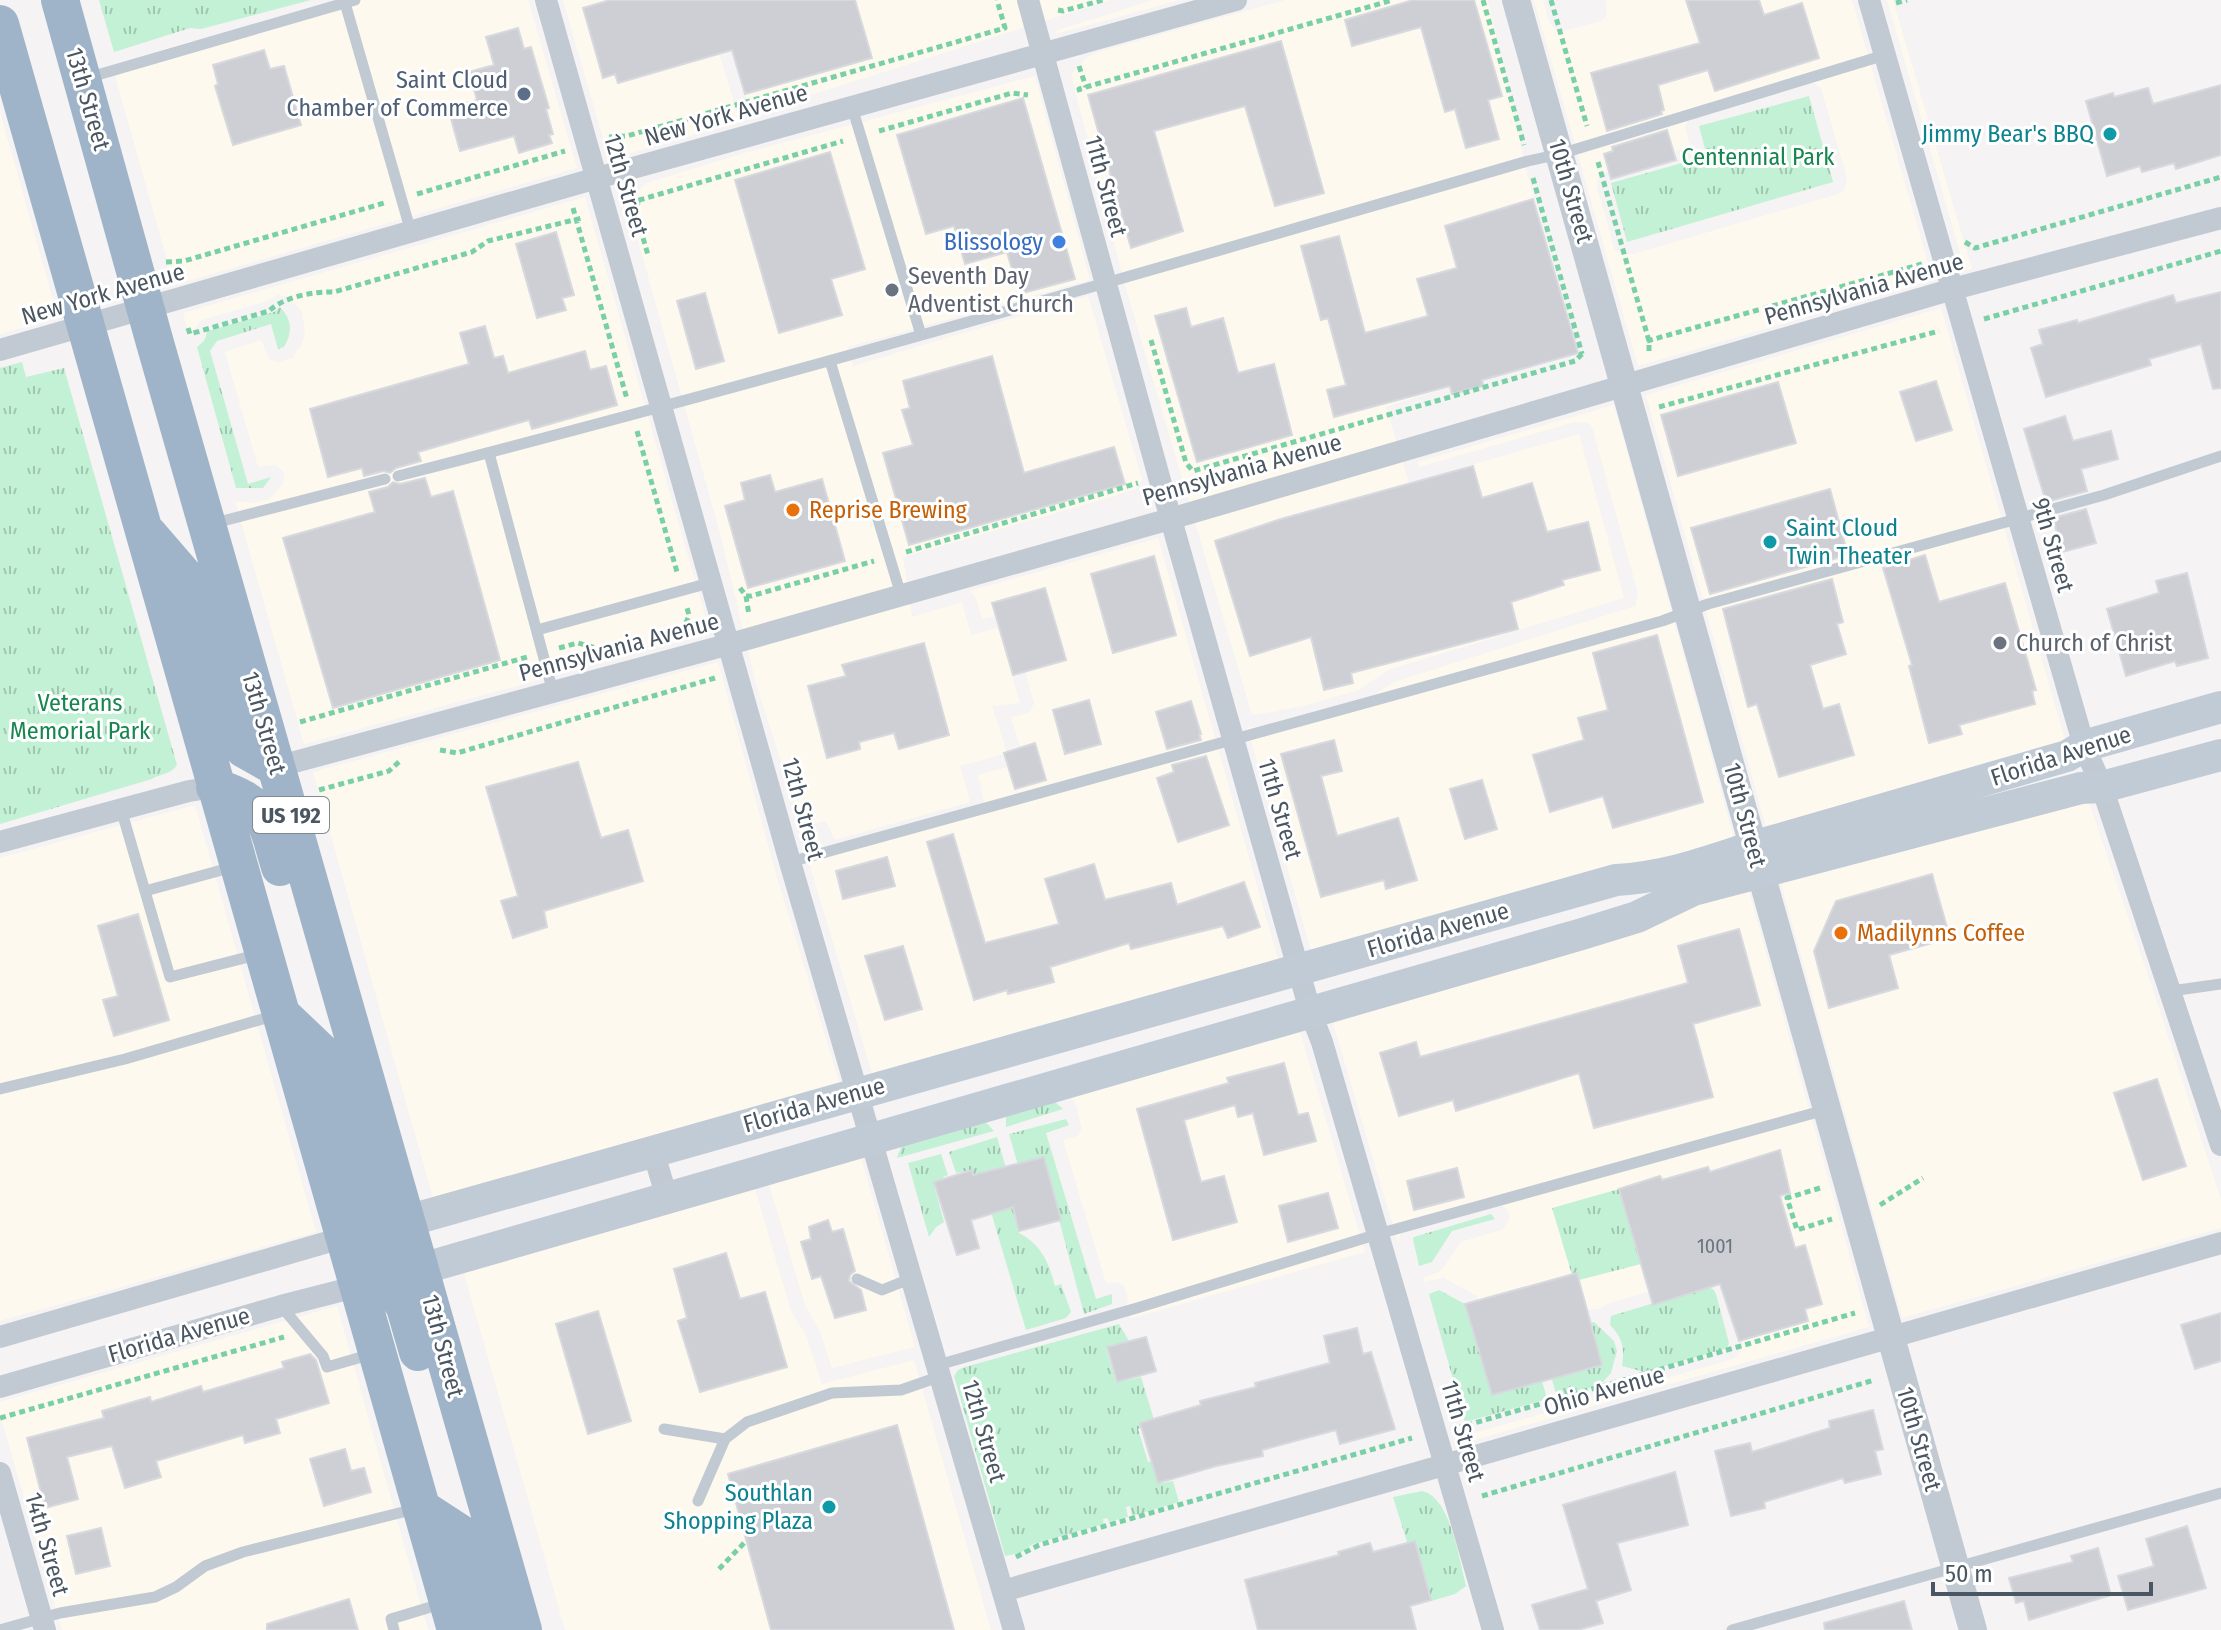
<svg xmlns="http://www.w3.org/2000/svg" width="2221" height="1630" viewBox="0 0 2221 1630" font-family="'Fira Sans Condensed',sans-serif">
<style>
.commercial{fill:#fdf9ef;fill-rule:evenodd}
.grass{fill:url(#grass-tufts)}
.building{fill:#cdcfd5;stroke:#d7d9de;stroke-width:2}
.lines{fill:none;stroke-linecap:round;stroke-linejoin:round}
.path{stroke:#7ad0a6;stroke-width:5;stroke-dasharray:6 4;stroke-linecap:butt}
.service{stroke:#c1cad2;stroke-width:11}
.minor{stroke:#c1cad2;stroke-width:22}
.tertiary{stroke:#c1cad2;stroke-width:28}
.secondary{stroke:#c1cbd6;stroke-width:32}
.trunk{stroke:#9fb4c9;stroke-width:38}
.service-dot{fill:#5c6f8a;stroke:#fff;stroke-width:3}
.culture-dot{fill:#0f9aa8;stroke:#fff;stroke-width:3}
.shop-dot{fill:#3f7fe0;stroke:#fff;stroke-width:3}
.worship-dot{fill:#6b7280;stroke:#fff;stroke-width:3}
.food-dot{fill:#e8710a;stroke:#fff;stroke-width:3}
.labels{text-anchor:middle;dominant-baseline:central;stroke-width:6;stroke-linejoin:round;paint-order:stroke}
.number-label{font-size:20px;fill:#6b747e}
.shield{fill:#fff;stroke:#808990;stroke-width:2}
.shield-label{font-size:22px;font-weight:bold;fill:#4a5661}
.service-label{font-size:24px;fill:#4e5e75;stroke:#fff;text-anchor:end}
.street-label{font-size:24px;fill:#4a5661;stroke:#fff}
.culture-label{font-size:24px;fill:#0d838f;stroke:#fff;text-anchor:end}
.park-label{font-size:24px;fill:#17864f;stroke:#fff}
.shop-label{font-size:24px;fill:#366cbe;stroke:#fff;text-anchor:end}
.worship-label{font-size:24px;fill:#5b616d;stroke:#fff;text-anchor:start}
.food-label{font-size:24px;fill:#c56008;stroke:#fff;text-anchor:start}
</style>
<defs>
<pattern id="grass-tufts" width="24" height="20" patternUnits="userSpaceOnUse" patternTransform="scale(2)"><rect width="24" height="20" fill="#c3f1d5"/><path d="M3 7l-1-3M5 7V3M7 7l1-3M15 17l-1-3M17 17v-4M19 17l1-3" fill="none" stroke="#a0c6b0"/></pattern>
</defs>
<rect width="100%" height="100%" fill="#f5f3f3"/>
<path class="commercial" d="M353 0H528L577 168 174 285 112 65 191 41H205Z
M563 0H703L740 122 609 159Z
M718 0H1111L751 114Z
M1153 0H1180L1056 34 1055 31Z
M1285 0H1488L1527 173 1577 347 1386 407 1409 483 1579 434 1624 598 1388 670 1359 690 1300 707 1252 715 1126 289 1071 75 1085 59 1098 52Z
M1534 0H1543L1550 24 1559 32 1598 22 1605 18 1607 14 1606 0H1852L1933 280 1638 366ZM1806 83H1814L1821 88 1847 178 1846 186 1841 193 1633 254H1621L1614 249 1597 187 1598 179 1604 173 1690 147 1685 126 1689 118Z
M1887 0H1893L1972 269 1965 270Z
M1035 76 1090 280 848 347 853 366 1088 296 1142 479 1138 488 1115 496 903 557 912 617 962 602 971 635 998 628 1020 703 992 706 1007 753 960 766 970 802 835 840 826 821 802 826 756 684 720 533 630 212 633 195 646 183 748 152Z
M0 112 58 318 0 334Z
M585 197 710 633 304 744 235 501 254 503 269 499 283 484 284 472 275 465 258 467 225 352 261 340 269 359 278 362 292 358 302 344 305 332 302 312 287 296 278 295 267 301 201 320 189 337 183 313Z
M1941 308 2065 740 1766 827 1646 395Z
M1614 405 1734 838 1684 855 1311 950 1247 728 1302 720 1363 702 1394 682 1635 606 1638 594 1593 430 1588 423 1575 422 1419 467 1417 462Z
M1158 538 1278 959 872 1073 802 839 817 836 826 850 981 809 984 802 978 775 1010 766 1021 750 1011 717 1029 713 1034 703 1011 621 1000 616 982 619 976 598 970 591Z
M718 662 774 867 839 1082 433 1198 313 772Z
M2083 803H2089L2155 996 2221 1200V1228L1902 1318 1781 884Z
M195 805 316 1232 0 1321V858Z
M1749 891 1869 1327 1468 1442 1466 1435 1603 1397 1622 1381 1635 1385 1647 1384 1735 1358 1741 1351 1743 1342 1730 1290 1707 1274 1607 1304 1599 1309 1587 1310 1502 1379 1477 1296 1444 1278 1423 1282V1278L1441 1271 1461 1242 1503 1229 1510 1218 1507 1210 1499 1203 1401 1231 1398 1243 1333 1023 1642 931 1698 905Z
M1300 1032 1365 1252 1132 1318 1124 1312 1128 1299 1124 1286 1117 1282 1106 1283 1063 1140 1077 1136 1082 1129 1076 1104 1071 1098Z
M861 1158 915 1347 832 1368 820 1331 805 1305 769 1184Z
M753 1182 791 1311 806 1335 822 1384 914 1360 991 1630H565L464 1273Z
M337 1306 428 1630H62L0 1414V1402Z"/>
<path class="grass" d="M99 0H311L201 29 190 28 114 52Z
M1809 96 1833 182 1627 242 1611 183 1707 156 1699 126Z
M280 307C292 320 293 331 284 347L278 349 271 324 217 341 210 351 248 484 271 477 263 488H236L197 347 204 341 208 331 274 312Z
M22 362 26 377 64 368 177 765C170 775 162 773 152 779L0 824V368Z
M1055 1102 1063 1109 1006 1127V1111Z
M981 1117 994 1131 897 1158 903 1142Z
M1066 1119 1069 1125 1046 1133 1096 1299 1112 1294V1304L1084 1314 1043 1159 1018 1165 1009 1134Z
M997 1137 1006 1168 1002 1170 1019 1233C1041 1244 1049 1263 1055 1286L1061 1284 1071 1312 1066 1318 1026 1330 991 1212 985 1214 971 1170 956 1173 949 1152Z
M941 1154 948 1175 943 1177 945 1185 935 1189 944 1222 936 1227 929 1237 908 1163Z
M1619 1189 1641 1264 1579 1280 1572 1275 1552 1208Z
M1491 1214 1495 1219 1452 1231 1432 1262 1419 1266 1413 1239 1414 1237Z
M1707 1287 1713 1289 1716 1294 1729 1343 1727 1348 1644 1372 1622 1366C1625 1348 1622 1337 1610 1325L1611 1316Z
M1439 1290 1465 1304 1542 1381 1547 1399 1465 1422 1429 1294Z
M1594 1322 1614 1341 1617 1351 1611 1373 1600 1385 1557 1397 1552 1379 1602 1365 1590 1323Z
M1119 1324 1129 1341 1106 1348 1116 1383 1141 1377 1155 1423 1138 1429 1148 1462 1153 1461 1163 1483 1173 1481 1179 1502 1132 1516 1130 1506 1126 1507 1128 1517 1109 1522 1107 1518 1103 1519 1104 1524 1033 1544 1020 1553 1005 1556 954 1376 958 1370 965 1367Z
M1422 1491C1451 1497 1459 1560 1466 1586L1455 1594 1431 1601 1414 1544 1408 1545 1393 1497Z"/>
<path class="building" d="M610 0H855L872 58 745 94 732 50 618 83 615 74 603 78 583 8Z
M1413 0H1474L1502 96 1488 100 1499 139 1466 148 1455 109 1445 112 1421 27 1352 46 1345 20Z
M1686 0H1759L1764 15 1802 3 1819 58 1715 91 1708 70 1658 85 1664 110 1661 111 1662 114 1607 131 1591 73 1700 43Z
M518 28 524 49 531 47 549 108 546 109 553 134 549 135 552 143 519 153 514 136 460 151 448 108 477 100 469 72 494 65 486 37Z
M1281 41 1324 193 1275 206 1245 106 1154 131 1183 231 1131 248 1088 95Z
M264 50 270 69 284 66 301 125 233 145 215 86 218 84 213 65Z
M2221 85V155L2176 169 2174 163 2142 172 2140 166 2107 176 2086 101 2113 93 2114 97 2148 88 2153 104Z
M1023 98 1075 279 1019 294 1007 252 965 264 954 226 926 234 897 135Z
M1667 130 1676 160 1611 179 1604 154 1613 151 1612 147Z
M830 152 865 269 831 279 842 315 779 333 735 180Z
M1533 199 1578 353 1482 380 1483 386 1452 394 1450 386 1334 417 1327 390 1346 385 1328 318 1321 320 1301 246 1339 236 1365 333 1428 316 1417 279 1457 268 1445 226Z
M556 232 574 295 562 298 566 310 537 318 516 244Z
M2221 292V388L2213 389 2201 344 2149 359 2151 365 2046 397 2031 348 2043 344 2039 330 2077 320 2078 323 2173 295 2176 303Z
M705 293 724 361 696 369 677 301Z
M1186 308 1191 327 1223 318 1238 373 1274 364 1292 435 1197 462 1155 316Z
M485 326 494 358 503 356 508 373 585 351 590 370 606 366 617 405 532 429 529 420 418 452 421 461 396 468 390 473 384 471 364 476 362 468 328 477 310 409 469 364 460 333Z
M992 356 1024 473 1114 447 1125 484 909 545 883 453 913 445 902 410 910 408 903 381Z
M1936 381 1952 430 1916 441 1900 392Z
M1778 382 1796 443 1678 476 1661 415Z
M2065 416 2073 441 2111 431 2118 459 2081 469 2087 491 2046 502 2024 429Z
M1473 466 1482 498 1532 483 1547 532 1588 522 1600 570 1562 580 1564 585 1511 602 1518 629 1351 673 1353 683 1324 690 1311 637 1250 656 1215 541 1281 519Z
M770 475 775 492 822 479 845 561 748 588 725 506 745 500 741 483Z
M425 478 431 497 453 491 500 660 333 708 283 538 375 512 369 492 388 487 393 482 400 484Z
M1830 489 1848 555 1710 594 1691 528Z
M2086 509 2096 543 2062 552 2053 518Z
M1925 555 1939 602 2005 583 2036 690 2032 691 2035 704 1959 725 1962 734 1929 743 1909 666 1912 665 1883 568Z
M1154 556 1176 635 1113 653 1091 574Z
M2187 573 2208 658 2177 666 2175 661 2126 676 2107 609 2159 593 2156 581Z
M1832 579 1843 622 1837 624 1846 654 1810 665 1823 709 1839 704 1854 755 1779 777 1757 704 1748 707 1723 609Z
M1045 588 1066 660 1013 675 992 603Z
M1657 635 1703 802 1613 828 1603 796 1550 812 1533 755 1584 740 1578 718 1608 710 1593 653Z
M924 643 949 735 899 749 894 733 859 742 860 749 827 758 808 686 846 676 842 665Z
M1089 700 1101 744 1065 754 1053 710Z
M1191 701 1201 734H1199L1201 740 1167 749 1156 712Z
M1334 740 1342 771 1321 776 1337 836 1398 818 1417 880 1386 889 1384 880 1321 897 1281 754Z
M1035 743 1046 780 1015 789 1004 753Z
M1206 756 1229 825 1178 842 1157 778 1174 772 1172 765Z
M578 762 601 838 628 830 643 881 544 911 547 927 513 938 501 901 518 896 486 787Z
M1482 780 1497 829 1465 839 1450 789Z
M953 834 985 943 1059 924 1045 879 1094 864 1105 900 1171 883 1177 905 1244 882 1260 927 1228 938 1223 926 1131 949 1129 943 1050 967 1054 982 1008 994 1007 990 974 1000 927 842Z
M887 857 895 886 843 899 836 871Z
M1932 874 1950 938 1889 955 1898 988 1829 1008 1814 951 1836 901Z
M138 914 169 1020 114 1036 103 1000 118 996 98 926Z
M1739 929 1760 1005 1693 1024 1713 1097 1594 1128 1579 1073 1456 1111 1453 1100 1399 1116 1380 1053 1416 1042 1420 1057 1688 983 1678 946Z
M903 946 922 1009 885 1020 865 956Z
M1284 1063 1298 1115 1308 1113 1316 1141 1264 1155 1253 1113 1238 1117 1235 1105 1184 1120 1201 1182 1224 1176 1237 1222 1173 1240 1137 1109 1229 1083 1227 1078Z
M2157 1079 2186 1166 2143 1180 2114 1093Z
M1780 1150 1790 1193 1780 1196 1795 1248 1805 1245 1822 1304 1805 1309 1808 1321 1739 1341 1720 1284 1653 1305 1619 1189 1660 1176 1662 1180 1708 1167 1710 1172Z
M1044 1157 1061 1220 1019 1231 1013 1207 971 1220 979 1248 957 1255 934 1182 972 1170 973 1175Z
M1457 1168 1464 1197 1414 1210 1407 1181Z
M1328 1193 1338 1228 1288 1242 1279 1206Z
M828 1220 832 1232 843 1229 855 1271 850 1275 849 1281 861 1290 866 1310 835 1318 821 1276 812 1279 801 1242 811 1239 809 1227Z
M726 1253 740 1299 765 1292 787 1367 700 1392 678 1321 687 1318 674 1269Z
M1577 1273 1602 1365 1492 1395 1465 1304Z
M598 1311 631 1421 588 1434 556 1324Z
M2221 1313V1361L2195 1369 2181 1325Z
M1357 1328 1363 1354 1371 1352 1395 1429 1340 1444 1336 1430 1262 1450 1263 1456 1216 1466 1158 1483 1140 1423 1201 1405 1200 1401 1256 1387 1255 1383 1330 1363 1324 1336Z
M1146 1337 1156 1371 1117 1382 1107 1347Z
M310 1354 316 1360 329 1403 276 1419 280 1433 245 1443 243 1435 156 1461 161 1477 125 1488 112 1446 67 1457 78 1499 45 1508 27 1438 104 1418 102 1411 150 1397 151 1402 201 1386 203 1392 284 1368 282 1362Z
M1873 1410 1883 1449 1875 1451 1881 1474 1845 1483 1843 1478 1764 1502 1765 1508 1731 1516 1715 1451 1750 1443 1752 1452 1830 1428 1829 1421Z
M897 1425 954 1630H771L728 1474Z
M345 1449 351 1471 364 1468 371 1492 324 1506 310 1459Z
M1675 1472 1688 1525 1617 1543 1631 1590 1596 1601 1603 1623 1578 1630H1540L1532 1605 1588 1589 1563 1505Z
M2187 1526 2206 1588 2128 1610 2118 1576 2154 1566 2146 1539Z
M101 1528 110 1566 76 1574 67 1536Z
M1415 1541 1431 1600 1410 1606 1416 1630H1258L1245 1580 1339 1555 1338 1552 1370 1543 1373 1552Z
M2098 1548 2111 1595 2029 1620 2024 1601 2016 1603 2009 1578 2073 1562 2071 1556Z
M349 1599 358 1630H267V1624Z
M1904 1601 1912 1630H1825L1824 1623Z"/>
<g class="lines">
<path class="path" d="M1483 0 1524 145
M1551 0 1587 126
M1896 3 1907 0
M1058 10 1063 11 1103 0
M1079 66 1086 87
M1080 92 1079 89 1393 0
M879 131 1012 93 1028 95
M609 137 627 136 1005 28 997 0
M1598 162 1649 341V353
M1533 178 1582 354
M417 194 565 151
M639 200 635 210 648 255
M629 203 843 141
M573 208 627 399
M1965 242 1975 248 2221 177
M166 262 184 261 384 203
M1984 319 2221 251
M188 328 190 334 269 311C283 297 315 291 334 292L472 252 488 241 582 218
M1151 340 1186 463 1193 471 1575 361 1582 354
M1647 341 1922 264
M1659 407 1939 331
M637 431 677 572
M906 552 1138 483
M740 588 746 596H751L874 561
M746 596 749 615
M679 629 684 628 689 615 687 608
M559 648 578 643 600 649 642 638
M300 722 527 657
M440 750 457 753 715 678
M319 790 389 771 400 761
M1820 1188 1787 1198 1797 1230 1832 1219
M1880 1205 1923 1178
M0 1418 284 1337
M1457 1428 1855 1313
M1482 1496 1874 1380
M1016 1557 1039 1545 1412 1438
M719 1569 746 1541"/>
<path class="service" d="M345 3 411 232
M87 78 355 0
M852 107 921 335
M830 361 901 595
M489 453 553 692
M398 476C777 379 1153 270 1528 161L1560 154 1885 55
M211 524 385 479
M537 630 713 582
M121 809 170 977 260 954
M790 862 1662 621 1708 604 2104 495 2221 456
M145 891 233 867
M2171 991 2221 984
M0 1089 125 1059 276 1015
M857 1279 882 1290 912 1278
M281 1306 323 1356 327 1367 372 1354
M938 1365 1137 1308 1378 1234 1825 1110
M664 1429 725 1439
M698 1501 725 1439 747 1422 832 1393 901 1390 941 1376
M0 1630 60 1613 155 1597 176 1587 205 1566 243 1552 415 1509
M394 1630 391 1619 444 1603
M1732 1630 2221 1493"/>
<path class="minor" d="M546 0 790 862 1014 1630
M1028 0 1159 477 1311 1014 1322 1042 1493 1630
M1869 0 2084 746 2102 787 2221 1145
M0 350 597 178 1236 0
M276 767 730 644 1170 519 1953 289 2221 218
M0 842 189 791 215 787
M653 1151 667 1198
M0 1337 345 1237
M0 1387 281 1306 359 1286
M0 1473 45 1630
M1003 1591 2221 1243"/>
<path class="tertiary" d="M1516 0 1973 1630"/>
<path class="secondary" d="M407 1221 1616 880C1679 876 1719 856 1777 840 1873 812 1970 784 2067 756L2084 746 2221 707
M421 1269 1582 934 1637 917 1693 890 2081 788 2102 787 2221 755"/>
<path class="trunk" d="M60 0 155 343 523 1630
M0 24 456 1630
M148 534 192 585 231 727 244 749 276 767
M215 787C266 804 266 819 280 867
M283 1016 324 1055 372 1215 384 1232 416 1264
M348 1241 395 1290 405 1307 418 1352
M421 1508 461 1534 489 1630"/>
</g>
<circle class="service-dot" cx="524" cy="94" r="8"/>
<g class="culture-dot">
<circle cx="2110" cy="134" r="8"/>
<circle cx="1770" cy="542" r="8"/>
<circle cx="829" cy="1507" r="8"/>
</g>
<circle class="shop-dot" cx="1059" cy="242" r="8"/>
<g class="worship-dot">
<circle cx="892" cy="290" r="8"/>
<circle cx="2000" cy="643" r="8"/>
</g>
<g class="food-dot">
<circle cx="793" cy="510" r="8"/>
<circle cx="1841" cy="933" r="8"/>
</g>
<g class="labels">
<g class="number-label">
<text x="1715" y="1246">1001</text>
</g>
<rect class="shield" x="253" y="797" width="76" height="36" rx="6"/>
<g class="shield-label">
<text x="291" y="815">US 192</text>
</g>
<g class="service-label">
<text x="508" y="80">Saint Cloud<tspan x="508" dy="28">Chamber of Commerce</tspan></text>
</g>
<g class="street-label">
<text transform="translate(88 99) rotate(74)">13th Street</text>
<text transform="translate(726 115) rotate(-16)">New York Avenue</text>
<text transform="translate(626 185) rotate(74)">12th Street</text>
<text transform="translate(1106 186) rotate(75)">11th Street</text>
<text transform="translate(1571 191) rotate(74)">10th Street</text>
<text transform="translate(1864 289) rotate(-16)">Pennsylvania Avenue</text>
<text transform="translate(103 294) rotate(-16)">New York Avenue</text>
<text transform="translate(1242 470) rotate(-16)">Pennsylvania Avenue</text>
<text transform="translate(2053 545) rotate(74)">9th Street</text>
<text transform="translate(619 647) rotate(-15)">Pennsylvania Avenue</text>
<text transform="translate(264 723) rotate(74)">13th Street</text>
<text transform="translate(2061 756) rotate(-18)">Florida Avenue</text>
<text transform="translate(803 809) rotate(75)">12th Street</text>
<text transform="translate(1280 809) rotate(74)">11th Street</text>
<text transform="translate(1745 815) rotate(75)">10th Street</text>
<text transform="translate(1438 930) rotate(-16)">Florida Avenue</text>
<text transform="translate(814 1105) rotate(-16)">Florida Avenue</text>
<text transform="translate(179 1335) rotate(-16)">Florida Avenue</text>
<text transform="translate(443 1346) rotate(75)">13th Street</text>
<text transform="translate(1604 1391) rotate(-16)">Ohio Avenue</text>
<text transform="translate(984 1431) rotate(74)">12th Street</text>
<text transform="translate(1463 1431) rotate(74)">11th Street</text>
<text transform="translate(1919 1439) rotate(74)">10th Street</text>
<text transform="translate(47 1544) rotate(74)">14th Street</text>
</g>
<g class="culture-label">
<text x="2094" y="134">Jimmy Bear's BBQ</text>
<text x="1786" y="528" text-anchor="start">Saint Cloud<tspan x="1786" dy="28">Twin Theater</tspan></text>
<text x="813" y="1493">Southlan<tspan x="813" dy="28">Shopping Plaza</tspan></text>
</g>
<g class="park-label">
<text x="1758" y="157">Centennial Park</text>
<text x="80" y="703">Veterans<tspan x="80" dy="28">Memorial Park</tspan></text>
</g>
<g class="shop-label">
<text x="1043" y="242">Blissology</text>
</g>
<g class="worship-label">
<text x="908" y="276">Seventh Day<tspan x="908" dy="28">Adventist Church</tspan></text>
<text x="2016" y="643">Church of Christ</text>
</g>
<g class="food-label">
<text x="809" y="510">Reprise Brewing</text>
<text x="1857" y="933">Madilynns Coffee</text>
</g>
</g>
<path d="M1933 1582v12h218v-12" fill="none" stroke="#4a5661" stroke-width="4"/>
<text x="1945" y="1582" font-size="24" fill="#4a5661" stroke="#ffffff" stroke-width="6" paint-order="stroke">50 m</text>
</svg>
